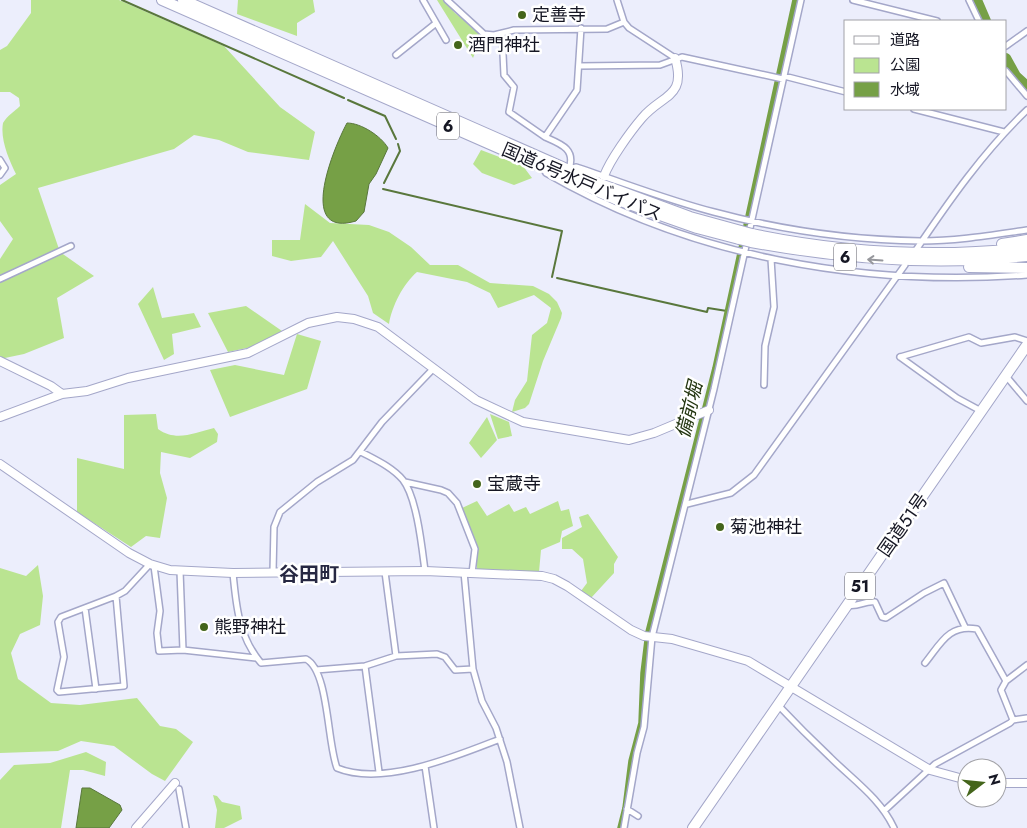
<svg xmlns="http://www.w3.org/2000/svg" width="1027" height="828" viewBox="0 0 1027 828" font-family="Jost,'Noto Sans JP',sans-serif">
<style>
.green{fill:#bae491}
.water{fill:#76a046;stroke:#59773c}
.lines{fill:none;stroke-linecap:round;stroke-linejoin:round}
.stream{stroke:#59773c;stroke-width:2}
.canal{stroke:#76a046;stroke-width:5.5}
.river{stroke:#76a046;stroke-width:10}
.street-casing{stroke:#a4a7c9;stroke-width:8}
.secondary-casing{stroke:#a4a7c9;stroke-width:10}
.highway-casing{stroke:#a4a7c9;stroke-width:12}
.street{stroke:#fff;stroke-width:5}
.secondary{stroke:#fff;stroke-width:8}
.highway{stroke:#fff;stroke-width:10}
.highway-bridge-casing{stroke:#a4a7c9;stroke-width:12;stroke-linecap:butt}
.highway-bridge{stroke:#fff;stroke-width:10}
.oneway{stroke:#96979c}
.poi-dot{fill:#44651b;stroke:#fff;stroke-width:2}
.labels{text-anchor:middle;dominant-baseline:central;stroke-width:5;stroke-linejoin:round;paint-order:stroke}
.shield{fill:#fff;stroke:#5c5d66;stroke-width:1}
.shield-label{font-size:16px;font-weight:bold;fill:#161724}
.poi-label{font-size:18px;fill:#161724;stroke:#fff;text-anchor:start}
.street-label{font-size:18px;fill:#161724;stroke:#fff}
.water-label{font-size:19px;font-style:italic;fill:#243611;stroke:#fff}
.quarter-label{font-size:20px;font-weight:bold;fill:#272842;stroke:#fff}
</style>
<rect width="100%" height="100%" fill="#eceefc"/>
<path class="green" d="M31 0H119L224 46 280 107 315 132 309 160 248 152 219 140 194 135 174 149 38 188 60 252 94 276 57 298 64 338 24 354 0 359V259L13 239 0 221V185L16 174C9 160 0 139 3 123 7 116 15 111 20 106L19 98 10 92H0V50L7 46 31 13Z
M238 0H313L315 12 297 23V36L237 14Z
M437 0H444L455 13 480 33 481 38 473 58Z
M481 150 523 166 532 178 514 185 482 173 473 164Z
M305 204 330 223 369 225 389 232 411 247 430 265H458L490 283 533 286 549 294 557 302 562 313 561 318 543 361 529 404 525 408 512 412 515 400 527 381 532 335 547 323 551 308 534 295 498 308 490 293 467 282 417 272C403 284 392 306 389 324L373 313 368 296 333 241 321 257 291 261 272 256V240H300Z
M153 287 162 318 194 313 201 327 172 334 174 354 164 360 138 304Z
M246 306 282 331 260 345 228 352 208 313Z
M297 334 321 341 307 389 230 417 210 370 235 365 284 375Z
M156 414 158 429C176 442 194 433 214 428L218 434 217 442 190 458 161 452 160 473 167 498 160 538 146 536 131 547 77 512V458L124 469V415Z
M490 414 509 422 512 436 498 439Z
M487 417 497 440 481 458 469 443Z
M477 501 487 516 509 504 514 512 526 507 530 514 558 501 561 511 569 509 573 526 562 531 560 542 541 550 539 572 477 569V548L462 508Z
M588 514 618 557 614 564V573L591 598 581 591 587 583 583 559 572 549H562V538L582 527 579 517Z
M38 565 43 596 40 625 20 634 11 653 18 679 51 703 80 705 137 698 160 726 176 729 193 742 165 781 152 774 114 746 81 741 58 751 0 753V568L26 576Z
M86 752 106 762 105 776 83 770H70L61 828H0V780L14 765 50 763Z
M213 795 217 796 222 802 240 806 242 819 224 828H215L217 810Z"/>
<path class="water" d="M347 123C361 123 381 136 388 148L376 174 369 184 364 212 356 221C295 239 335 145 347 123Z
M82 788H90L120 805 122 810 109 828H76Z"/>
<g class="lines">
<path class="stream" d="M122 0 344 98
M348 100 385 116 396 139
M384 183 400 151 398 144
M383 189 562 231 552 277
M557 278 707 312 708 308 727 311"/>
<path class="canal" d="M620 828 625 808 631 761 641 723 643 673 648 632 715 368 795 0"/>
<path class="river" d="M977 0 986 21
M1006 58 1016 76 1027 86"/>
<defs>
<path id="street" d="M423 0 446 40
M447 0 484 34 494 35 514 30 607 29 624 22
M617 0 624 22 629 28 675 58
M853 0 937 21
M969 0 979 21
M502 33 504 75 514 87 509 112 545 137
M1006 46 1027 31
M396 55 435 24
M579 66 660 65 682 57 783 79
M1006 71 1027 96
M784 76 846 92
M914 109 1004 132
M0 160 5 168 0 175
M569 169 576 167C622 182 667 200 714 212 781 230 851 240 921 241 957 241 992 235 1027 230
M569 169C576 149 561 144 545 137L577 90 581 28
M546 173C691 257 861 287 1027 275
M916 250C949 201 984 151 1027 110
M0 279 71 246
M900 357 969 337 981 343 1015 337 1027 341
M900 357 957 398 981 411
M1006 376 1027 401
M764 385 765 346 774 307 771 259
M361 452C376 460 392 467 403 480 417 498 422 548 425 571
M405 482 441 490 448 493 457 503 475 549 472 573
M687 504 731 493 754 475 905 265
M154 566 160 611 157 633 159 651 183 650
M180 571 183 650 256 658
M273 572 274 527 280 512 317 482 353 460 382 422 433 369
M385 572 396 656
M464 572 473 669 482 701 496 728 507 762 520 828
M233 573C236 606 239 637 261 663L306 659C329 671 327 743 337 768 383 787 456 756 500 739
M116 596 124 686 59 692 57 690 64 657 58 622 61 617Z
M116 596 125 591 150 564
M847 605C858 608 865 600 875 602L882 617 886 618 924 593 944 583 965 627
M85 608 96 689
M925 663C941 643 949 624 977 629L1006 681
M365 666 379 772
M316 670 365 666 396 656 437 654 445 657 455 670 473 669
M778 705C795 723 812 740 830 757 853 780 880 798 894 828
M1013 720 1027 718
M425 766 434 828
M179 789 186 828
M627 809 638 816
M885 810 935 764 1010 723 1013 720 1001 690 1006 681 1027 665
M624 828 637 753 644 727 652 637 714 389 801 0"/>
<path id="secondary" d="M604 176C610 160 630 132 642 118 662 94 687 98 675 58
M0 361 51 386 62 394
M0 417 62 394 87 391 128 378 248 353 308 323 337 317 354 319 378 327 476 400 523 422 629 440 654 433 709 410
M0 464 129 553 150 564 170 570 233 573 425 571 542 576 554 579 567 586 631 630 644 636 672 639 748 661 930 770 967 780
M997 783H1027
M136 828 175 783"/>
<path id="highway" d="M162 0 615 199 697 228 739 239
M183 0 603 185 690 217 741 231
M752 234C843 253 935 258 1027 248
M751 242C843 259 933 266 1027 256
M1002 244 1027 240
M969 267 1027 268
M693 828 1027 345"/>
</defs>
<use href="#street" class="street-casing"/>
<use href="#secondary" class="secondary-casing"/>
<use href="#highway" class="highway-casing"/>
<use href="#street" class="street"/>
<use href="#secondary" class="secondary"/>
<use href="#highway" class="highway"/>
<defs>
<path id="highway-bridge" d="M741 231 752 234
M739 239 751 242"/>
</defs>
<use href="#highway-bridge" class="highway-bridge-casing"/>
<use href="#highway-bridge" class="highway-bridge"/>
</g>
<defs><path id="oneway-shaft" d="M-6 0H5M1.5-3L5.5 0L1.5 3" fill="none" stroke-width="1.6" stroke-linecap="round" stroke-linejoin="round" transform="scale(1.25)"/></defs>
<use class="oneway" href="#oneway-shaft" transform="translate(875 260) rotate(-176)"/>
<g class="poi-dot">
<circle cx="522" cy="15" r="5"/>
<circle cx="458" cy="45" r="5"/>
<circle cx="477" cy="484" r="5"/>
<circle cx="720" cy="527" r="5"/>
<circle cx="204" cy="627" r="5"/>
</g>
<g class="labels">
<g class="shield">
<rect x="437" y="112.5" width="22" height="27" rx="4"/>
<rect x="834" y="243.5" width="22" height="27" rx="4"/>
<rect x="845" y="572.5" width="30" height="27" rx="4"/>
</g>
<g class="shield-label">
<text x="448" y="126">6</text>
<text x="845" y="257">6</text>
<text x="860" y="586">51</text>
</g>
<g class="poi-label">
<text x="532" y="15">定善寺</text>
<text x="468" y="45">酒門神社</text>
<text x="487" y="484">宝蔵寺</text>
<text x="730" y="527">菊池神社</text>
<text x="214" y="627">熊野神社</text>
</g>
<g class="street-label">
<text transform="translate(582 182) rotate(23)">国道6号水戸バイパス</text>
<text transform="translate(903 525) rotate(-55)">国道51号</text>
</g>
<g class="water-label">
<text transform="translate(689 410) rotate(-76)">備前堀</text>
</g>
<g class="quarter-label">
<text x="309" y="574">谷田町</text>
</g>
</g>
<rect x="844" y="20" width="162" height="90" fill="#ffffff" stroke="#a2a2a7"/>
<rect x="854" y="36" width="25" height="8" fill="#ffffff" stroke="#a2a2a7"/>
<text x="890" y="45" font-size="15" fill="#161724">道路</text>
<rect x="854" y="58" width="25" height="15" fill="#bae491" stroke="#a2a2a7"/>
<text x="890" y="70" font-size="15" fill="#161724">公園</text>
<rect x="854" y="82" width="25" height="15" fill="#76a046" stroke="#a2a2a7"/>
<text x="890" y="95" font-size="15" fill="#161724">水域</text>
<g transform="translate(982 783) rotate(74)"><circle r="24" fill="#ffffff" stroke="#a2a2a7"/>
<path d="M0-4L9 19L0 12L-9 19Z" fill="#44651b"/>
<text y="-8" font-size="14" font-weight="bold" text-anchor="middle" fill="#161724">N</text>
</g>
</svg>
